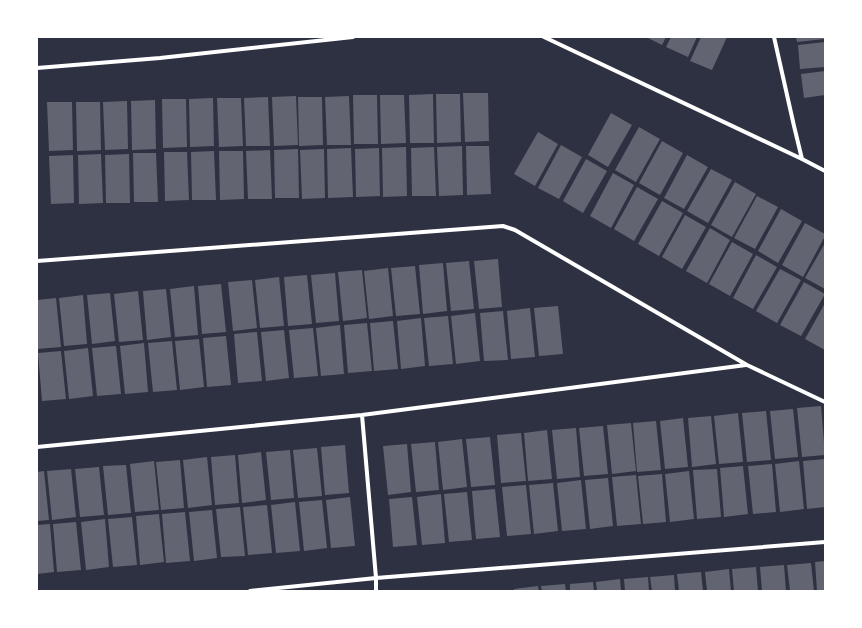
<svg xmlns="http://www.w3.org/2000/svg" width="862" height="628" viewBox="0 0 862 628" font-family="'Zilla Slab',serif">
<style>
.building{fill:#626471}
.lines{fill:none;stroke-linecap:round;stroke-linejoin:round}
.minor{stroke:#fff;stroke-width:4}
</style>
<rect width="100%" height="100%" fill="#2d3142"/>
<path class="building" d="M646 37H666L662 45Z
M671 37H697L688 57 666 47Z
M701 37H727L712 70 690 61Z
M796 37H825V39L797 42Z
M825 42V67L800 69 798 45Z
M825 71V95L804 98 801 74Z
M463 93H488L489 141 465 142Z
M433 94 434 143H410L409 95Z
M436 94H460L461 142 437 143Z
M353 95H377L378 144H354Z
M380 95H404L406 143 381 144Z
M296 96 298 145 274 146 272 97Z
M349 96 351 145H327L325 97Z
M268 97 270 146H246L244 98Z
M298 97H322L323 145 299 146Z
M213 98 214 146 190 147 189 99Z
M217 98H241L243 146 219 147Z
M162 99H186L187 147 163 148Z
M155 100 156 149 132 150 131 101Z
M127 101 128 149 105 150 103 102Z
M47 102H72L73 150 49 151Z
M76 102H100L101 150 77 151Z
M611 113 632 125 608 167 588 155Z
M639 127 660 139 636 182 615 170Z
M538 132 558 144 535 186 514 174Z
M662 141 683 153 660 195 639 183Z
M561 145 582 157 559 199 538 188Z
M462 146 463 195 439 196 437 147Z
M466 146H489L491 194 467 195Z
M406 147 407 196 383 197 382 148Z
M434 147 436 196H412L411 148Z
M351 148 353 197 328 198 327 149Z
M379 148 380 196 356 197 355 149Z
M298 149 299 198H275L274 150Z
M324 149 325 198 302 199 300 150Z
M270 150 272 199H248L246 151Z
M214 151 216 200H192L191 152Z
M219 151H243L244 199 220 200Z
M164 152H187L189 200 165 201Z
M133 153H156L158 202H134Z
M101 154 103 203 79 204 78 155Z
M129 154 130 203H106L105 155Z
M73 155 74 203 51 204 49 156Z
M687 155 708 167 684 209 664 198Z
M586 159 607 171 583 213 563 201Z
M711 169 732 180 708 223 687 211Z
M613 173 634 185 611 228 590 216Z
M735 182 756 194 732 237 711 225Z
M637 187 658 199 634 241 614 229Z
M757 196 778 207 755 249 734 238Z
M662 201 683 213 659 256 638 244Z
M781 209 802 221 778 263 758 251Z
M685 215 706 227 682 269 662 257Z
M805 223 825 234V236L803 277 782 265Z
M710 228 730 240 707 283 686 271Z
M732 242 753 254 730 296 709 284Z
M825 243V289L805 278Z
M756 255 777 267 753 309 733 298Z
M498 259 502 307 479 309 474 261Z
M469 261 474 309 451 311 446 263Z
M443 263 447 311 423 314 419 265Z
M415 266 420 314 396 316 391 268Z
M388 268 393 316 369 319 364 271Z
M780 269 801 280 777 323 756 311Z
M362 270 367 318 343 321 338 272Z
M335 273 339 321 316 323 311 275Z
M307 275 312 324 288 326 284 277Z
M279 277 284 326 260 328 255 280Z
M252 280 257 328 233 331 228 282Z
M804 282 825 294 801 336 780 325Z
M221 284 226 332 202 334 198 286Z
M194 286 198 335 175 337 170 289Z
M166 289 171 337 147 340 143 291Z
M138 291 143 340 119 342 114 294Z
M110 293 115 341 92 344 87 295Z
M83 295 87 344 64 346 59 298Z
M56 298 61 347 37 349V300Z
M825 303V350L805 339Z
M558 306 563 354 539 356 534 308Z
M530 308 535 357 511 359 507 311Z
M503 311 508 360 484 361 480 313Z
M475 313 480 361 456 364 451 316Z
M448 316 453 364 429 366 424 318Z
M421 318 425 366 401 369 397 321Z
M393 321 398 369 374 371 370 323Z
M367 323 372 371 348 373 344 325Z
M340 325 344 374 321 376 316 328Z
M313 328 318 376 294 378 289 330Z
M284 330 289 378 266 381 261 332Z
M257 332 262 381 238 383 234 334Z
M226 336 231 385 207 387 203 338Z
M199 339 204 387 180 390 175 341Z
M172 341 177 390 153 392 148 343Z
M144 343 148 392 125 394 120 346Z
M116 346 121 394 97 396 92 348Z
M88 348 93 396 69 399 64 351Z
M61 351 66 399 42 401 38 353Z
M821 406 825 455 802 457 797 408Z
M793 409 798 457 775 459 770 411Z
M766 411 771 460 747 462 742 413Z
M738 413 743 462 719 464 714 416Z
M711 416 716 464 692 467 688 418Z
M683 418 688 467 665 469 660 421Z
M656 421 661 470 637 472 633 423Z
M631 423 636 471 612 474 607 425Z
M603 426 608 474 584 476 579 428Z
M576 428 580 477 557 479 552 430Z
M547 430 552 479 528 481 524 433Z
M521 433 526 481 501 483 497 435Z
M490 437 495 485 471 487 466 439Z
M462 439 467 487 443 490 438 442Z
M435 442 439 490 416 492 411 444Z
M407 444 411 492 388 495 383 446Z
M345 445 349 493 325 495 321 447Z
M317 448 322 496 298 498 293 450Z
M290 450 294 498 271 500 266 452Z
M261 452 266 500 242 503 238 455Z
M235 455 239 503 215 505 211 457Z
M207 457 212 505 188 508 183 460Z
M825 459V507L807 509 803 461Z
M180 460 184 508 161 510 156 462Z
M154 461 159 510 135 512 130 464Z
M799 461 804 509 780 512 775 464Z
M772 464 776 512 753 514 748 466Z
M126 465 131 513 108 515 103 466Z
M743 466 748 514 724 517 720 468Z
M99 467 104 515 80 517 75 469Z
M71 469 76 517 52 520 47 471Z
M717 469 721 517 697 519 693 470Z
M44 471 49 520 37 521V472Z
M689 471 694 519 670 522 665 474Z
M662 474 666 522 643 524 638 476Z
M636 475 641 524 617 526 612 477Z
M608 478 613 526 590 529 585 480Z
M581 480 586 529 562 531 557 483Z
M553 483 558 531 534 534 529 485Z
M526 485 531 534 507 536 502 487Z
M495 489 500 537 476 539 472 491Z
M467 492 472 540 449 542 444 494Z
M441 494 445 543 422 545 417 497Z
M350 497 355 546 331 548 326 500Z
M412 497 417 545 393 547 389 499Z
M322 500 327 548 304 551 299 502Z
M295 502 300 551 276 553 271 505Z
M267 505 272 553 248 555 243 507Z
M240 507 245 556 221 557 216 509Z
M212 510 217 558 194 561 189 512Z
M185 512 190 561 166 563 162 514Z
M159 514 164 562 140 565 136 516Z
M132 517 137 565 113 567 108 519Z
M105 519 109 567 86 570 81 522Z
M76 522 81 570 57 572 53 524Z
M50 524 54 572 37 574V525Z
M825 561V591H817L815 562Z
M811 563 814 591H790L787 565Z
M784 565 786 591H762L760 567Z
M756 567 758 591H734L732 569Z
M729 569 731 591H707L705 572Z
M701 572 703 591H679L677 574Z
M674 575 675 591H652L650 577Z
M648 577 649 591H625L624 579Z
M620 579 621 591H597L596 582Z
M593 582 594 591H570V584Z
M565 584 566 591H542L541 586Z
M538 586 539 591H514V589Z"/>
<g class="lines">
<path class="minor" d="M544 37 802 159 825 171
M774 37 794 126 802 159
M37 68 160 58 353 37
M37 261 503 226 515 230 747 365 825 402
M362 415 376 578V591
M37 447 362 415 746 365
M250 591 376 578 825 542"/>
</g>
<rect width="862" height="628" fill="none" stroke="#ffffff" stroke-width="76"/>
</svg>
